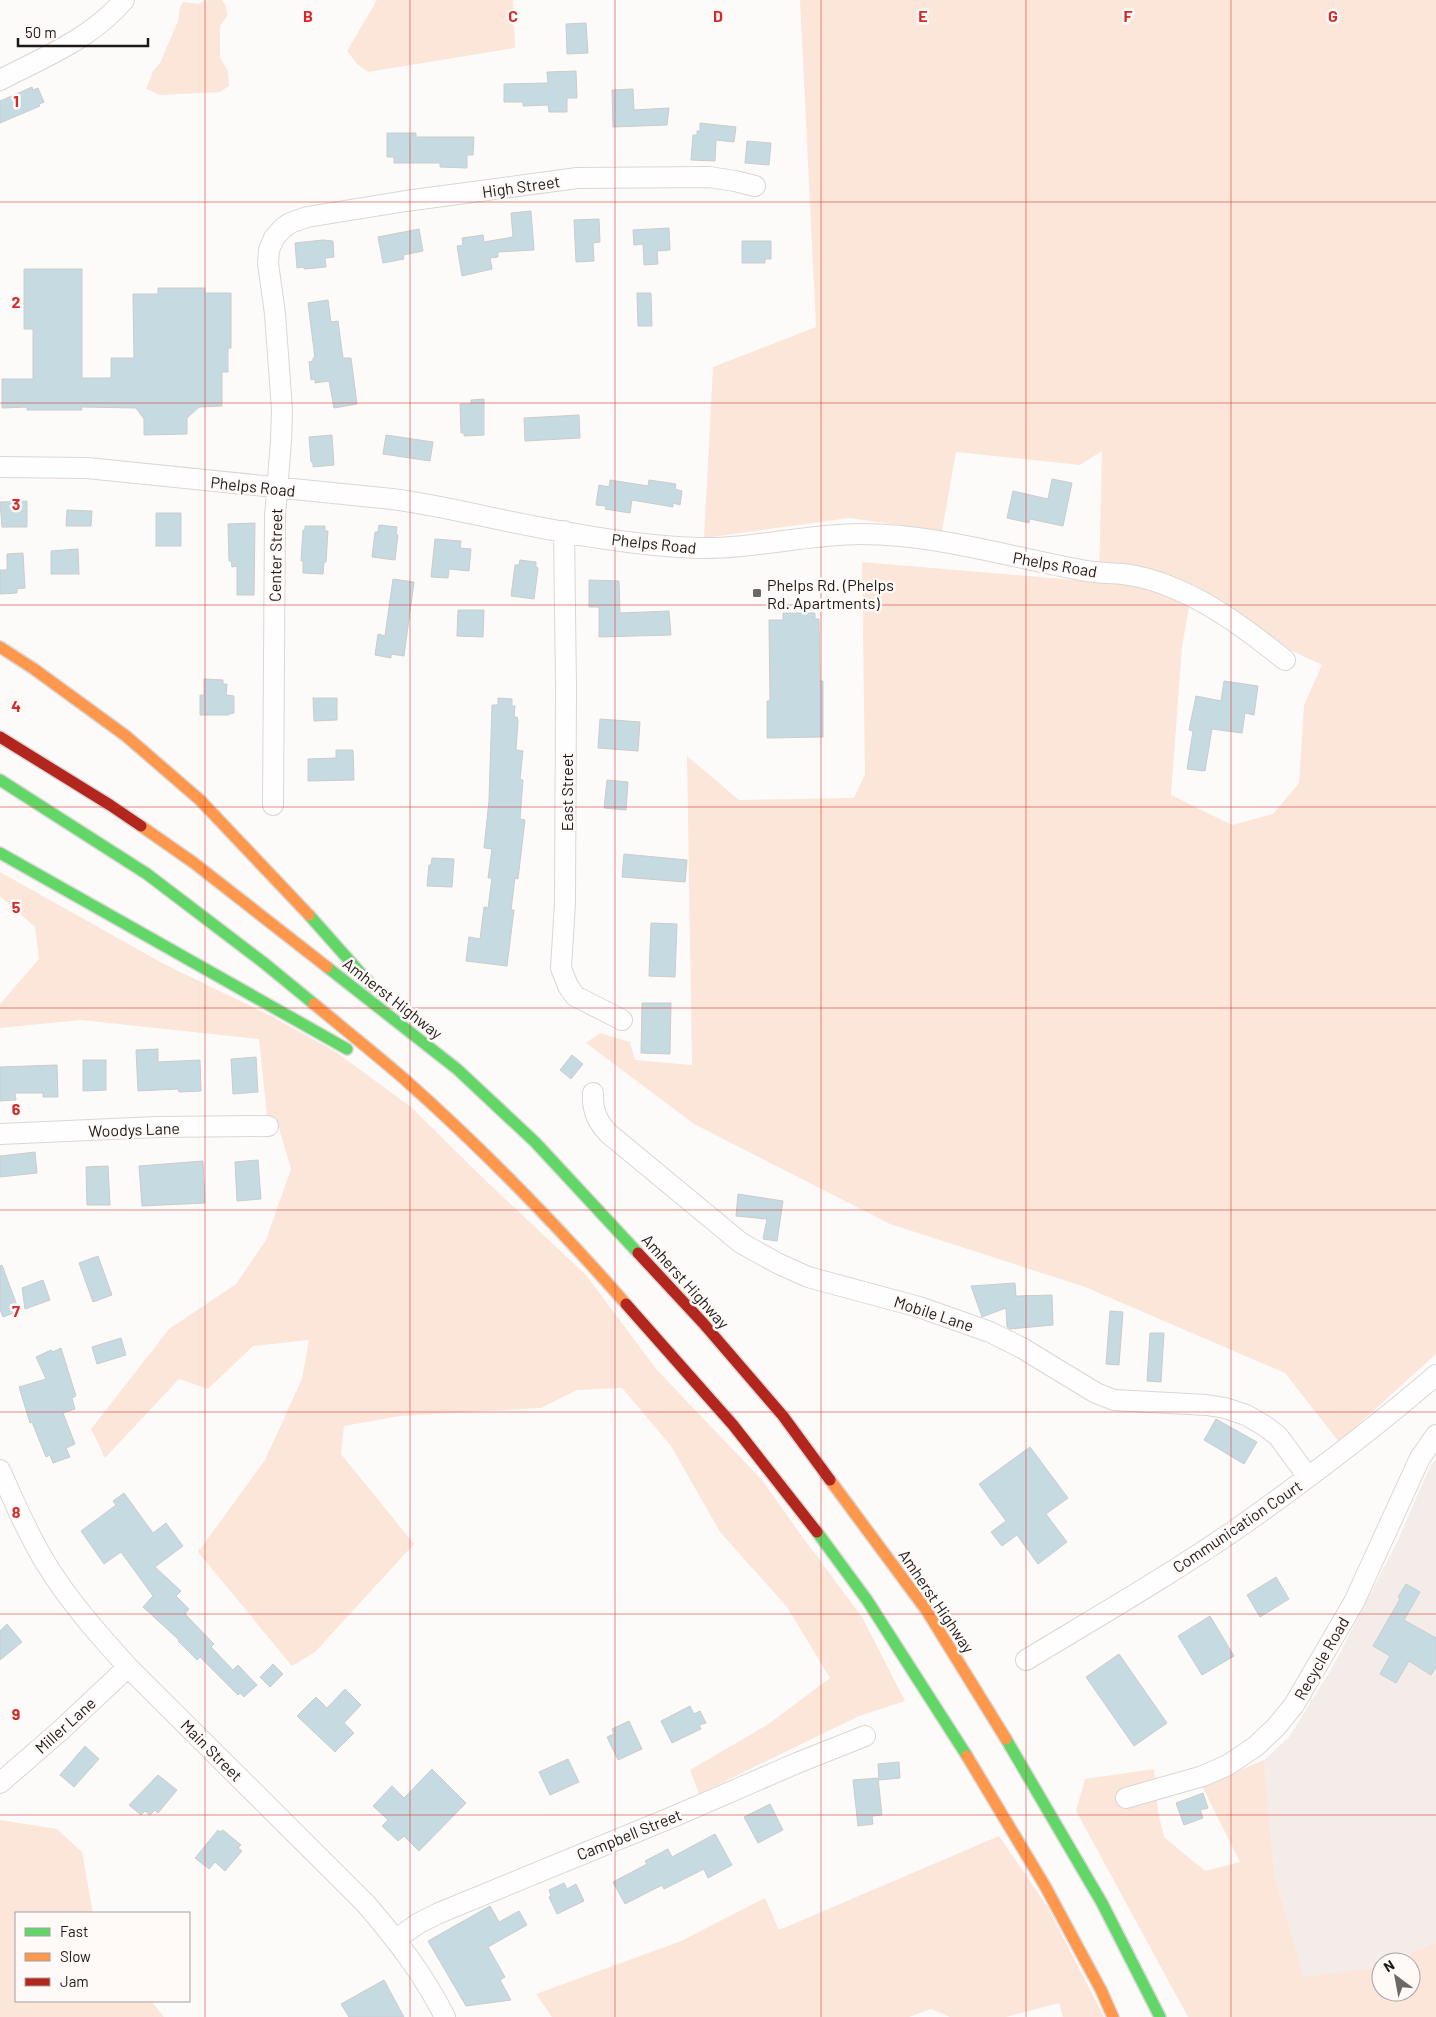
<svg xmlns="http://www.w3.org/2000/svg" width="1436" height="2017" viewBox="0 0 1436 2017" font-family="Barlow,sans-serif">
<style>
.built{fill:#f4ece8}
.green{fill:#fce6d9;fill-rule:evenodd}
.building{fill:#c5dbe1;stroke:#cbcccc}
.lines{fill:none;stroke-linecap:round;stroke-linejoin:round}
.street-casing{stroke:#dad6d4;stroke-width:22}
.fast-casing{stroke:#dad9d7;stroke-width:14}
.slow-casing{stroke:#dad9d7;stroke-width:14}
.jam-casing{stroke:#dad9d7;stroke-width:14}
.street{stroke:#fffefe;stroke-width:20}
.fast{stroke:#63d668;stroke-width:11}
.slow{stroke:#ff974d;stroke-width:11}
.jam{stroke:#b3261e;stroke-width:11}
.grid{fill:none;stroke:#d62828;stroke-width:1;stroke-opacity:0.55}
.poi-dot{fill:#6b6866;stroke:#fffaf7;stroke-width:2}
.labels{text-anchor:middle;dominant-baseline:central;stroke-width:5;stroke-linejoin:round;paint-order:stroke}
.street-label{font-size:16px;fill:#1d1917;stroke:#fffaf7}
.poi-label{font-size:16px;fill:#1d1917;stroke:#fffaf7;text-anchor:start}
.grid-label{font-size:16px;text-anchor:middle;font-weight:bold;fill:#d62828;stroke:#fffaf7;stroke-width:5;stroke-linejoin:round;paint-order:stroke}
</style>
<rect width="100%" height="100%" fill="#fdfbf9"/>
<path class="built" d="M1436 1459V1942L1389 1962H1381V1965L1374 1968 1304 1978 1275 1878 1264 1760 1289 1737 1333 1666 1398 1540 1430 1466Z"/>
<path class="green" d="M204 0H222L226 6 227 16 220 26V57L228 72 229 86 220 92 160 95 146 89 153 71 160 63 178 21 180 7 183 2 199 4Z
M377 0H513L515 48 368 72 357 64 347 51Z
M800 0H1436V1354L1339 1442 1285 1373 1085 1287 890 1224 694 1124 586 1043 600 1033 630 1042 635 1060 692 1065 687 756 739 800 854 798 865 774 862 562 1099 582 1102 451 1080 465 956 452 942 531 849 518 704 538 713 367 816 327ZM1193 584 1290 650 1322 665 1304 705 1299 783 1273 814 1232 825 1171 795 1182 647Z
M0 872 162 963 271 1016 336 1052 411 1107 484 1179 586 1275 657 1370 762 1480 801 1535 862 1617 905 1701 859 1716 699 1794 690 1770 767 1725 830 1678 787 1607 720 1532 671 1446 622 1388 577 1390 541 1408 400 1416 344 1426 341 1454 414 1544 315 1652 292 1666 198 1552 265 1460 302 1379 309 1340 253 1346 208 1389 179 1379 105 1458 91 1429 169 1329 236 1284 266 1240 291 1169 276 1118 267 1116 259 1039 81 1020 0 1028V1004L39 959 35 927 0 896Z
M1264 1760 1275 1878 1304 1977 1374 1968 1381 1965V1992H1411V1962H1389L1436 1942V2017H1188L1076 1811 1085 1779 1154 1769 1158 1812 1164 1837 1205 1871 1240 1862 1202 1786Z
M0 1820 57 1829 82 1852 93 1913H16V2001H151L164 2017H0Z
M999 1836 1047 1906 1104 2017H1063L1059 2003 1006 2017H950L931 2009 909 2017H552L536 1994 681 1941 765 1898 779 1930Z"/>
<path class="building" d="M586 23 588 53 567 54 566 24Z
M576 71 577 98H567V112H549L548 105 523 106V102H504V84L548 83 547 72Z
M32 87 33 90 38 88 44 102 39 104 40 106 0 123V101Z
M633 89 634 110 669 108 667 125 613 127 612 90Z
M700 123 736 127 734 142 716 140 715 161 691 160 693 135H697V131H700Z
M387 133H416V137H474L473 155H467V168L440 167V163H394V157H387Z
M747 141 771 143 769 165 745 163Z
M531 211 534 250 498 252V257L490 258 492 269 462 276 457 246 463 245 462 238 483 235 484 242 513 237 511 213Z
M599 219 600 242 593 243 594 261 576 262 574 220Z
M669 228 670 250 657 251 658 264 644 265 643 244 634 245 633 230Z
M419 229 423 251 403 255 404 259 383 263 378 237Z
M323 240 333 241 334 257 325 258 326 267 304 269V267L297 268 295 243Z
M742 241H771V259H765V263H742Z
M24 269H82V378H111V358H134L133 294H158V288H205V293H231V348H228V372H222V406L199 407 187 418V434L144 435V419L136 408 81 407 82 410H27V407L2 408V379H33V329H24Z
M637 293H651L652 326H638Z
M328 300 331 322 338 321 343 358H351L357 404 334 408 329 381 315 383V379L311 380 309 362 313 361V358H315L308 303Z
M484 399V435L464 436V433H461L460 404H471V400Z
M579 415 580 438 525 441 524 418Z
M332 435 334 465 313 467V462H311L309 437Z
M386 435 433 442 430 461 383 454Z
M1052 479 1072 483 1063 526 1030 519 1029 523 1007 518 1013 491 1048 499Z
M610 480 648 486 649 480 676 484 675 489 682 491 680 505 673 503V507L632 500 630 513 605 509 606 506 596 505 599 485 609 487Z
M27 501V527H2L0 502Z
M67 510 92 511 91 526H66Z
M156 513H181V546H156Z
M255 523 254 595H237V566L232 567 231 561H229L228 524Z
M379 525 397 527 396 534 398 535 395 560 372 557 375 532H378Z
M305 526H325V531H328L326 562H324L323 574 303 573V561H301L303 530H305Z
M435 539 461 541 460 548 471 549 469 571 449 569 448 578 431 577Z
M78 549 79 574H51V551Z
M23 553 25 588 17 589V593L0 594V570H7V554Z
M520 560 536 562V567L538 568 534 599 511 596 515 565H519Z
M393 579 414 582 404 656 391 654V658L375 655 378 634 385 636Z
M589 580 619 581 620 613 669 611 671 635 599 637V607H589Z
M458 610H484L483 637 457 636Z
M783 613H815V619H819L820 681H823V737L767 738V701H770L769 620H783Z
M204 679 223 680V684H227L226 695 234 696V713L229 714V715H200V695H204Z
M1224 681 1258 686 1254 715 1245 713 1242 733 1212 729 1205 771 1187 769 1193 731 1189 730 1196 696 1221 701Z
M313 698H337V720L314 721Z
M498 698 512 699V706H515L514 717H517L518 721 516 750 523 751 520 779 523 780 520 819 525 820 518 879 515 878 511 910H514L507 966 466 961 469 937 480 939 484 907 488 908 492 878H488L492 849 484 848 489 801 492 705H498Z
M600 719 640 722 638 751 598 748Z
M336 750H353L354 780 308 781V759L336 758Z
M607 780 628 782 626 810 604 808Z
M624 854 687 860 685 882 622 877Z
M432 858 454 859 452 887 427 886 429 865H431Z
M651 923 677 924 675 977 649 976Z
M642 1003H671L670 1054 641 1053Z
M158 1049V1062L200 1060 201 1091 179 1092 178 1089 138 1091 136 1050Z
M572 1055 583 1064 571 1079 560 1070Z
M256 1057 258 1092 233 1094 231 1059Z
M83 1060H106V1090L83 1091Z
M57 1065 58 1097H43V1093H15L16 1100 0 1101V1067Z
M35 1152 37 1173 0 1177V1156Z
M258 1160 261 1199 237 1201 235 1162Z
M203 1161 205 1203 142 1206 139 1166Z
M108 1166 110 1205H87L86 1167Z
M738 1194 783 1201 777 1241 763 1239 767 1219 736 1216Z
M98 1256 112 1295 93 1302 79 1263Z
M2 1265 19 1311 3 1317 0 1310V1266Z
M43 1280 50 1300 25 1309 22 1288Z
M1015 1283 1016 1296 1052 1295 1053 1325 1010 1329 1007 1327 1006 1308 982 1317 971 1286Z
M1110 1311 1123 1312 1119 1365 1106 1364Z
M1150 1333H1164L1161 1382 1147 1381Z
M121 1338 126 1355 97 1364 92 1347Z
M61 1348 76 1396 72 1398 75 1409 63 1413 75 1444 66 1448 70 1457 53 1463 50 1455 46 1457 32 1422 30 1423 19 1387 46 1379 36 1357 51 1350 53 1352Z
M1216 1419 1257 1442 1244 1464 1204 1440Z
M1030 1447 1068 1498 1046 1514 1067 1542 1038 1564 1017 1535 1002 1546 991 1532 1006 1521 979 1484Z
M124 1493 153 1533 166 1523 183 1546 155 1567 181 1591 176 1596 189 1609 185 1614 214 1644 211 1647 233 1670 238 1665 257 1685 244 1697 240 1693 238 1695 200 1657 197 1660 178 1641 179 1640 143 1607 153 1596 121 1552 104 1564 81 1531 116 1505 113 1501Z
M1276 1577 1289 1599 1260 1617 1247 1595Z
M1406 1584 1420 1592 1404 1620 1436 1638V1667L1431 1675 1409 1661 1396 1683 1380 1674 1390 1656 1373 1646 1400 1599 1398 1597Z
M1210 1616 1234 1656 1202 1675 1178 1636Z
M7 1624 22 1642 0 1660V1631Z
M1119 1654 1167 1723 1134 1746 1086 1677Z
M273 1664 283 1674 270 1687 260 1677Z
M345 1689 361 1705 344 1723 354 1733 335 1752 297 1716 316 1697 327 1708Z
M690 1706 694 1714 700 1711 706 1723 699 1725 701 1729 672 1743 661 1721Z
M629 1721 642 1749 618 1760 607 1737 614 1734 612 1729Z
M85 1746 99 1759 74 1787 60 1775Z
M568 1759 579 1782 550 1795 539 1772Z
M899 1762 900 1778 879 1780 878 1764Z
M432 1769 466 1803 419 1851 404 1836 398 1841 382 1826 388 1820 373 1806 392 1786 404 1798Z
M158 1775 177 1790 158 1813 155 1810 150 1815 145 1811 141 1815 129 1805Z
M878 1778 882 1815 872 1816 873 1824 858 1826 853 1780Z
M1203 1793 1208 1808 1200 1810 1203 1818 1184 1825 1176 1803Z
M770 1804 783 1830 758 1843 744 1817Z
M218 1830 220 1832 223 1830 241 1845 238 1848 242 1851 225 1871 215 1862 209 1869 195 1858Z
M715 1834 732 1865 708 1878 704 1869 664 1889 662 1885 625 1904 613 1882 647 1864 645 1861 668 1849 672 1857Z
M564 1883 567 1889 576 1884 584 1901 557 1914 549 1897 551 1896 549 1890Z
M490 1906 499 1922 519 1911 527 1925 488 1947 505 1977 500 1980 511 2000 466 2006 428 1941Z
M384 1980 404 2017H349L341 2004Z"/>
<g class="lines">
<defs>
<path id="street" d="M0 80C44 57 91 39 124 0
M0 467 87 468 392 499C430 504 465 512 502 520 566 533 634 546 699 548 754 549 807 534 861 534 935 534 1009 557 1081 570 1095 573 1109 573 1123 574 1140 576 1160 582 1176 589 1216 606 1251 633 1285 660
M564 531 566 688 565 903 561 968 568 986 575 996 622 1020
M273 805 275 516 281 441 282 410 275 314 268 263 269 250 274 238 283 228 290 223 307 217 406 201 577 178 709 177 735 181 755 186
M593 1093C592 1110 597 1121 608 1133L741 1243 777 1263 808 1277 919 1307 990 1332 1022 1348 1096 1393 1114 1400 1207 1405 1225 1408 1246 1415 1265 1426 1278 1436 1308 1477
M0 1134 157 1127 268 1126
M0 1470C14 1501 27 1533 45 1562 68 1600 98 1634 128 1667L366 1904C396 1939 424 1975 445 2017
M1026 1660C1097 1617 1170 1575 1238 1528 1306 1480 1373 1429 1436 1375
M0 1783 61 1730 128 1667
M1126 1798 1203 1776 1228 1765 1256 1746 1276 1727 1294 1705 1354 1602 1420 1458 1436 1435
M396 1939 419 1923 439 1913 675 1816 797 1763 865 1736"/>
<path id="fast" d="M0 780 147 874 264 963 314 1004
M0 853 347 1049
M309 915 372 986
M327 967 457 1069 535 1142 638 1253
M817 1532 867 1600 967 1756
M1006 1739 1102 1903 1160 2017"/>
<path id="slow" d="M0 647 34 669 126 736 200 800 309 915
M141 826 194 863 327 967
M314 1004C343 1028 373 1052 402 1077 481 1147 556 1224 626 1304
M830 1480 927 1611 1006 1739
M967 1756 1045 1886 1101 1990 1113 2017"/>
<path id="jam" d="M0 737 110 805 141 826
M638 1253 703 1323 783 1416 830 1480
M626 1304 733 1425 817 1532"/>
</defs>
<use href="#street" class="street-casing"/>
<use href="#fast" class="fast-casing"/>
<use href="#slow" class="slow-casing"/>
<use href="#jam" class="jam-casing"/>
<use href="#street" class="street"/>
<use href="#fast" class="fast"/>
<use href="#slow" class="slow"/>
<use href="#jam" class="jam"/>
</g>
<path class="grid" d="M205 0V2017M410 0V2017M615 0V2017M821 0V2017M1026 0V2017M1231 0V2017M0 202H1436M0 403H1436M0 605H1436M0 807H1436M0 1008H1436M0 1210H1436M0 1412H1436M0 1614H1436M0 1815H1436"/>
<rect class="poi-dot" x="752" y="588" width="10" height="10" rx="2.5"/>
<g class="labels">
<g class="street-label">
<text transform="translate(521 186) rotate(-8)">High Street</text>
<text transform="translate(253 486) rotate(6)">Phelps Road</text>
<text transform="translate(654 543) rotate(6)">Phelps Road</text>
<text transform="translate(275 555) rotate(-89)">Center Street</text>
<text transform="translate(1055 564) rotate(10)">Phelps Road</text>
<text transform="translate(566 792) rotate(-90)">East Street</text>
<text transform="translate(393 998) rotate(38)">Amherst Highway</text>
<text transform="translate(134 1129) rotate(-2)">Woodys Lane</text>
<text transform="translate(686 1281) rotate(48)">Amherst Highway</text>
<text transform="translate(934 1313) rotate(18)">Mobile Lane</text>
<text transform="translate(1237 1526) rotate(-34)">Communication Court</text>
<text transform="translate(937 1601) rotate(56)">Amherst Highway</text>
<text transform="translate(1321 1658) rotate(-60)">Recycle Road</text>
<text transform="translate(65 1725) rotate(-42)">Miller Lane</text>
<text transform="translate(212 1750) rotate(45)">Main Street</text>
<text transform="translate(629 1834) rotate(-22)">Campbell Street</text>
</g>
<g class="poi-label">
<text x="767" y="584">Phelps Rd. (Phelps<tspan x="767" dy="18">Rd. Apartments)</tspan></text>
</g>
</g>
<g class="grid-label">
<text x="308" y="22">B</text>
<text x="513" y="22">C</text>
<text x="718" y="22">D</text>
<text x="923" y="22">E</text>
<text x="1128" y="22">F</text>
<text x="1333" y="22">G</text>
<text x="16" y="107">1</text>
<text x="16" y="308">2</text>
<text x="16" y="510">3</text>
<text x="16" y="712">4</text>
<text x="16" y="913">5</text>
<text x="16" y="1115">6</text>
<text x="16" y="1317">7</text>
<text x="16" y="1518">8</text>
<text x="16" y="1720">9</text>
</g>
<rect x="15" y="1912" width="175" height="90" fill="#fffaf7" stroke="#a5a09d"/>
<rect x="25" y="1928" width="25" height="8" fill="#63d668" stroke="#a5a09d"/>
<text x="60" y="1937" font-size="15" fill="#1d1917">Fast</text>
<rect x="25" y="1953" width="25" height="8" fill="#ff974d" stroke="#a5a09d"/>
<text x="60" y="1962" font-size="15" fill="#1d1917">Slow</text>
<rect x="25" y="1978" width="25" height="8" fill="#b3261e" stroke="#a5a09d"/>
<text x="60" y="1987" font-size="15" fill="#1d1917">Jam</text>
<g transform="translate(1396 1977) rotate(328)"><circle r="24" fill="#fffaf7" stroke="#a5a09d"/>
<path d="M0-4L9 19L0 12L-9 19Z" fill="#6b6866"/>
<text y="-8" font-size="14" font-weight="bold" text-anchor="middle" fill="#1d1917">N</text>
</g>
<path d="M18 38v8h130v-8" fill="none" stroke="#1d1917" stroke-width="2.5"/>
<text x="25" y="38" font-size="15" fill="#1d1917" stroke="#fffaf7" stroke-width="4" paint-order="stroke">50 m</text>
</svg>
